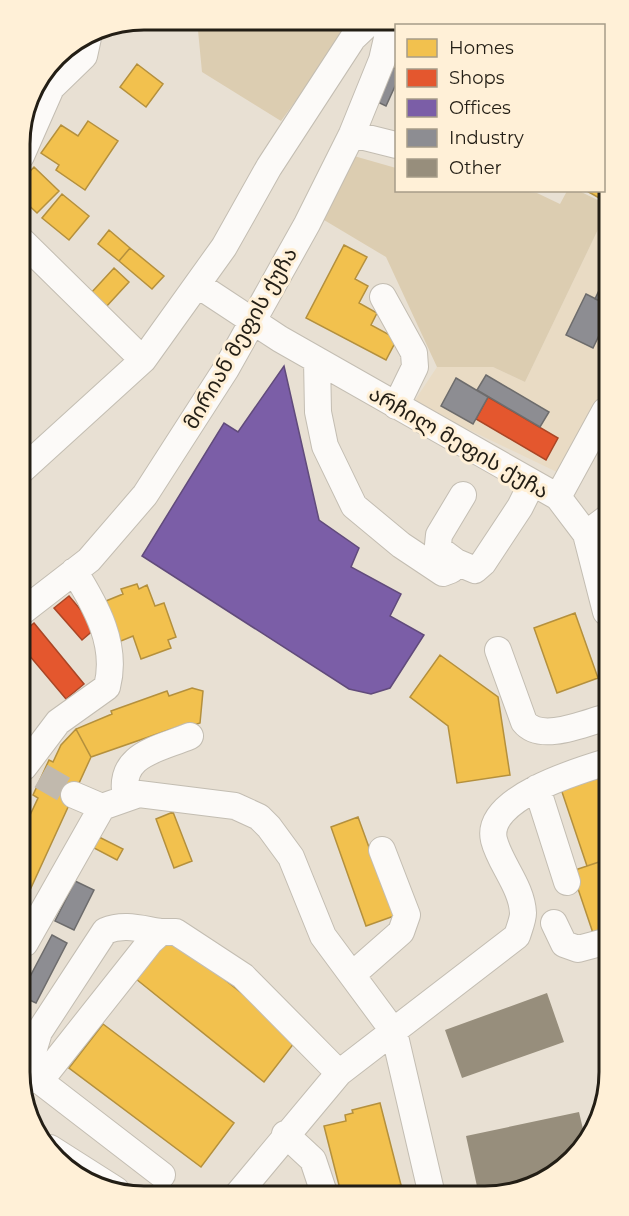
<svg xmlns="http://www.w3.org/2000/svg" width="629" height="1216" viewBox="0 0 629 1216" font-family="Montserrat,'Noto Sans Georgian',sans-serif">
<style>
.built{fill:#e9dbc4}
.green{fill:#dccdb1}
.homes{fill:#f2c14e;stroke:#b4903d;stroke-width:1.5}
.shops{fill:#e4572e;stroke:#aa4626;stroke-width:1.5}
.offices{fill:#7b5ea7;stroke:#614b7b;stroke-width:1.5}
.industry{fill:#8d8d92;stroke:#6d6c6c;stroke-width:1.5}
.building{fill:#978e7c}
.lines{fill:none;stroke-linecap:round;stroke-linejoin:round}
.minor-tunnel{stroke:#c1b9ad;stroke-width:26;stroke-dasharray:26 13;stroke-linecap:butt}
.minor-casing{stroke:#c3bdb2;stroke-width:28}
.minor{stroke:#fcfaf8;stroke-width:26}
.labels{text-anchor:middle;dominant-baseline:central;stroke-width:6;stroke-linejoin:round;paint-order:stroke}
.street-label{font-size:21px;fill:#231e15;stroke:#fff0d7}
.rim{fill:none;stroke:#231e15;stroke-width:3}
</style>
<rect width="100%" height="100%" fill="#e8e0d3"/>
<path class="built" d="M604 217 605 385 561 474 413 403 437 367H493L525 382Z"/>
<path class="green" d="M197 20 354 21 281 121 202 72Z
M347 154 396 168V190L519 191 537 193 560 204 567 191H579L604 203V217L525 382 493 367H437L386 257 319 217Z"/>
<path class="homes" d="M137 64 163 84 146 107 120 87Z
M88 121 118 141 85 190 56 170 59 165 41 153 61 125 78 136Z
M34 167 59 191 37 213 21 198V181Z
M604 182V194L601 199 585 190H604Z
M62 194 89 216 69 240 42 218Z
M109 230 130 248 119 261 98 244Z
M344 245 367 257 355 279 368 286 359 303 377 313 371 325 397 339 386 360 306 318Z
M130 248 164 276 152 289 119 261Z
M114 268 129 282 106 307 91 293Z
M137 584 139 589 147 585 155 606 164 603 176 637 168 640 171 648 141 659 133 636 116 643 101 603 123 594 121 589Z
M575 613 598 678 557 693 534 628Z
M440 655 498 697 510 775 457 783 448 726 410 697Z
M192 688 203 691 200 723 191 726 189 723 91 757 76 729 112 714 111 711 167 691 169 696Z
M76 729 91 757 25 901 24 828 38 798 33 795 49 760 53 762 61 745Z
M602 774 607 789 608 859 587 866 561 789Z
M173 812 192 861 174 868 156 819Z
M358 817 394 916 366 926 331 827Z
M99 837 123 849 117 860 94 848Z
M608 859V934L595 939 572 871Z
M170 936 298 1038 264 1082 136 979Z
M103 1024 234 1123 201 1167 69 1068Z
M380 1103 401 1185 370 1192 341 1193 324 1126 346 1121 345 1115 353 1113 352 1110Z
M401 1185 402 1192H370Z"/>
<path class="shops" d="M488 397 558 438 546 460 476 419Z
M69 596 96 628 82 640 54 608Z
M34 623 84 684 66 699 23 648V632Z"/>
<path class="offices" d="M284 366 319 520 359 548 351 567 401 594 390 616 424 635 390 688 371 694 349 689 142 556 224 423 238 432Z"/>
<path class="industry" d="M385 64 396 69V84L386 106 369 98Z
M604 280V303L595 299Z
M586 294 604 303V325L593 348 566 335Z
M486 375 549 412 540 427 477 390Z
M456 378 488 397 473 424 441 406Z
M75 881 94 890 74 930 55 921Z
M52 935 67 943 36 1003 25 998V986Z"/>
<path class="building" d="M547 993 564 1042 462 1078 445 1030Z
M579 1112 586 1142 584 1148 525 1190 478 1191 466 1136Z"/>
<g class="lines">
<path class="minor-tunnel" d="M41 776 74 795"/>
<defs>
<path id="minor" d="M352 134 396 145
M21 156 51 88 84 56 89 33
M21 240 143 360
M198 285 280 339 558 497 586 534 606 612
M383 297 414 353 415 367 396 406
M317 360 318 412 325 446 354 506 401 545 443 573 451 570 456 562
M22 470 143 360 224 247 269 167 353 38 371 21
M463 495 439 535 438 545 440 550 456 562 475 570 483 563 520 507 532 483
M558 497 605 411
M586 534 606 519
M23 611 89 560 145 495 226 369 307 224 352 134 382 60 391 21
M498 650 524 722C541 743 585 723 607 717
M24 767 58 722 107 687C118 645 96 606 74 571
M537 788 567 882
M74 795 102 807
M126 798C117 754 157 750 190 736
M554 923 564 944 578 949 608 941
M25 943 102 807 139 794 235 806 259 817 269 827 291 857 323 936 394 1032 431 1191
M352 975 401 932 407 915 382 850
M26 1075 39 1032 105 931C124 923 141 929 161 932
M26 1079 40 1081 162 1175
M40 1081 150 942 161 932H176L243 976 339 1073
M285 1134 313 1160 324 1193
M50 1148 116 1190
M238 1194 339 1073 517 936C519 929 523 920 523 913 522 887 500 864 494 840 484 799 577 771 607 762"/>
</defs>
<use href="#minor" class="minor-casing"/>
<use href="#minor" class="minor"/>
</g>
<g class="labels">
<g class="street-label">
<text transform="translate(240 338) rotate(-60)">მირიან მეფის ქუჩა</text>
<text transform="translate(459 442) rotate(30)">არჩილ მეფის ქუჩა</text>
</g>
</g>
<path d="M0 0H629V1216H0ZM144 30H485A114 114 0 0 1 599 144V1072A114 114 0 0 1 485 1186H144A114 114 0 0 1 30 1072V144A114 114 0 0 1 144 30Z" fill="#fff0d7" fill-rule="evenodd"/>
<path class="rim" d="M144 30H485A114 114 0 0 1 599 144V1072A114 114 0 0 1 485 1186H144A114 114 0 0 1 30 1072V144A114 114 0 0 1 144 30Z"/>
<rect x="395" y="24" width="210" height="168" fill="#fff0d7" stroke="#a79c89" stroke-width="1.5"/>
<rect x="407" y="39" width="30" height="18" fill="#f2c14e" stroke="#a79c89" stroke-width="1.5"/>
<text x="449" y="54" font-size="18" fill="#231e15">Homes</text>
<rect x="407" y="69" width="30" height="18" fill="#e4572e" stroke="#a79c89" stroke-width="1.5"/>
<text x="449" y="84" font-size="18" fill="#231e15">Shops</text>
<rect x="407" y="99" width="30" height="18" fill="#7b5ea7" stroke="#a79c89" stroke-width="1.5"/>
<text x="449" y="114" font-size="18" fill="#231e15">Offices</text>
<rect x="407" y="129" width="30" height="18" fill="#8d8d92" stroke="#a79c89" stroke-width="1.5"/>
<text x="449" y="144" font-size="18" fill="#231e15">Industry</text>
<rect x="407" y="159" width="30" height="18" fill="#978e7c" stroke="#a79c89" stroke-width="1.5"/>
<text x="449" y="174" font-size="18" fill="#231e15">Other</text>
</svg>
